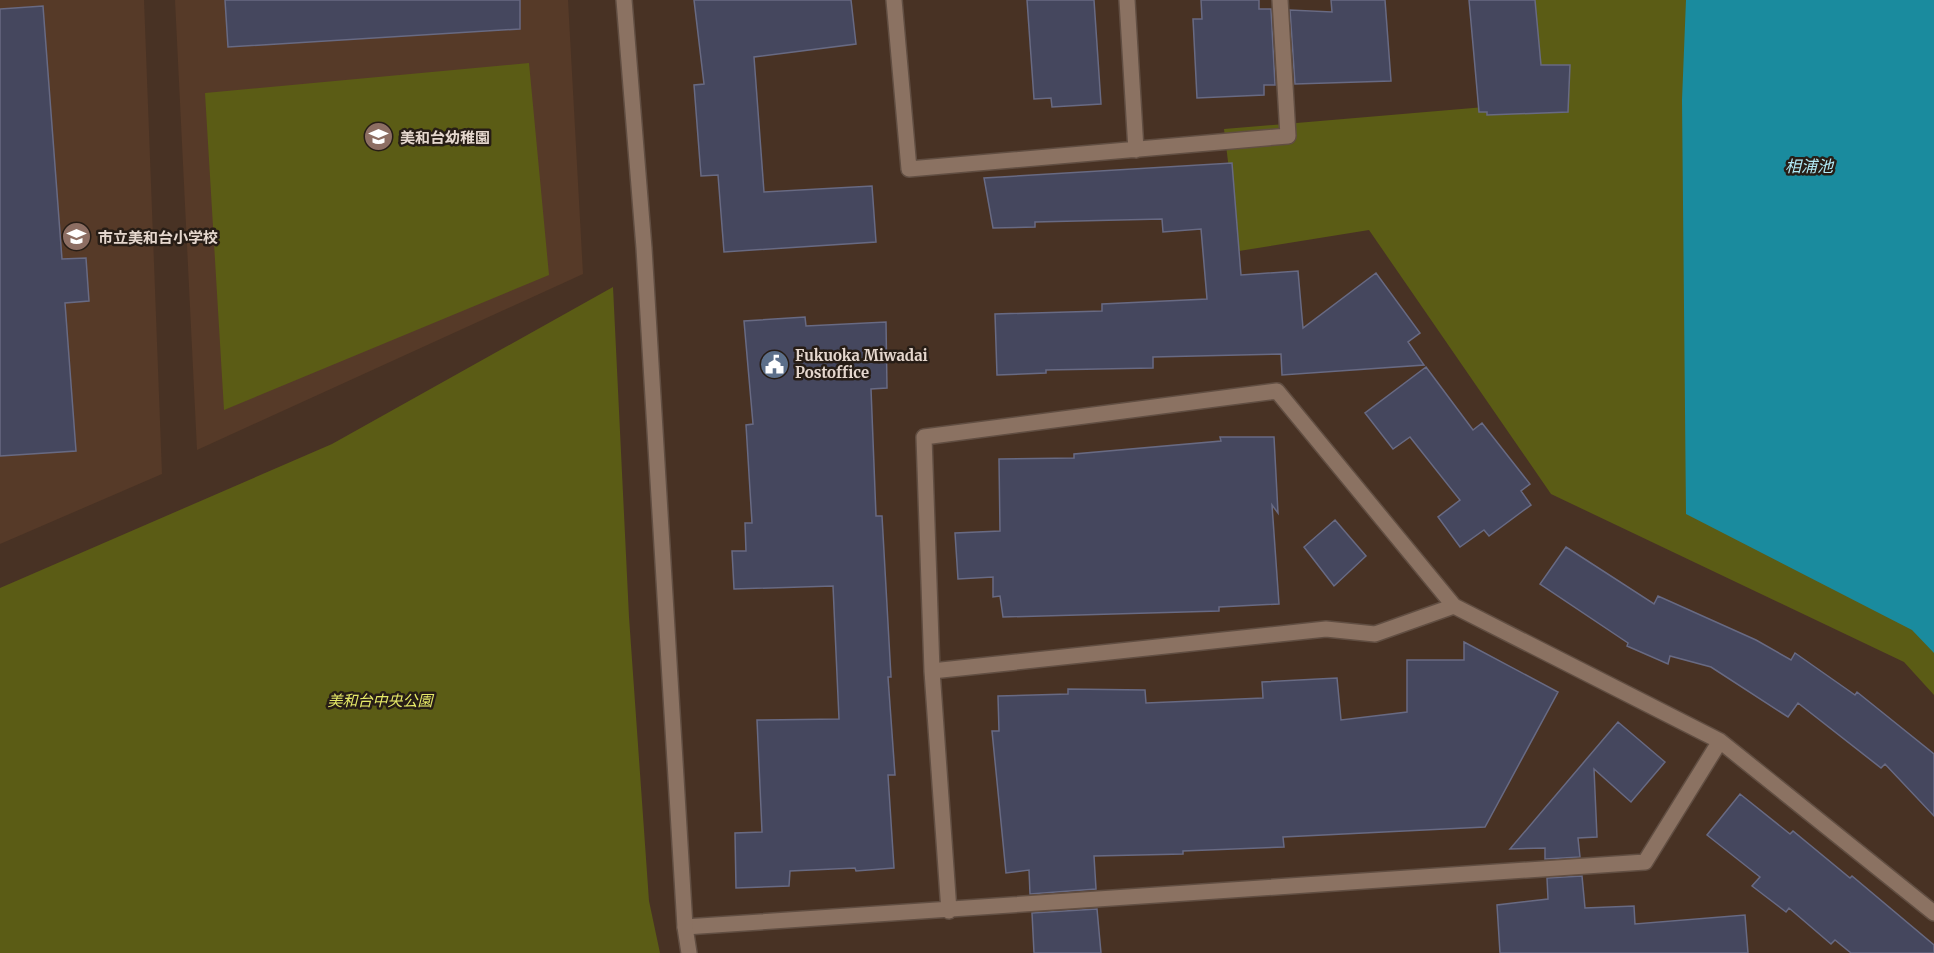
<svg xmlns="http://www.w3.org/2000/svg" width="1934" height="953" viewBox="0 0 1934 953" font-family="Merriweather,'Noto Sans JP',serif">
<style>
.built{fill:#563a28}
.green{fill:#5b5c15}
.water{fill:#1a8b9e}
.building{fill:#45475e;stroke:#686a83;stroke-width:1.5}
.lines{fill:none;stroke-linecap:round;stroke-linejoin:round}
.minor-casing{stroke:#614e42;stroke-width:18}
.tertiary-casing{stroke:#614e42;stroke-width:18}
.minor{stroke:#8b7262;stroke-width:15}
.tertiary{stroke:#8b7262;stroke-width:15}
.labels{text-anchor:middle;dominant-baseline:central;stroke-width:5;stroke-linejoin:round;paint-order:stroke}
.poi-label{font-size:15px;font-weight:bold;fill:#e5d7ce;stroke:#271d16;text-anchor:start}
.park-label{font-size:15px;font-style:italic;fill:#e6e968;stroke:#271d16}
.water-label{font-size:16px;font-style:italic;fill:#b1eaf6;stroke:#271d16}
</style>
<rect width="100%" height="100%" fill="#483224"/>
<path class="built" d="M0 0H144L162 474 0 544Z
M175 0H568L583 274 197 450Z"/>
<path class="green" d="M1534 0H1934V695L1904 662 1551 494 1369 230 1239 251 1224 129 1533 103Z
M529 63 549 275 224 410 205 93Z
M613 287 629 617 649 901 660 953H0V588L332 444Z"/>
<path class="water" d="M1686 0H1934V653L1912 630 1686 514 1682 100Z"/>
<path class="building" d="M225 0H520V29L228 47Z
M694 0H851L856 44 754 57 764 192 872 186 876 242 724 252 718 175 701 176 694 85 704 84Z
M1027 0H1094L1101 104 1052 107 1051 98 1034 99Z
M1201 0H1259V9H1271L1275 85H1264V95L1197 98 1193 19H1202Z
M1331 0H1385L1391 81 1295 84 1290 10 1332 12Z
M1469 0H1535L1541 65H1570L1568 112 1487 115V112H1479Z
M43 6 62 259 86 258 89 301 65 303 76 451 0 456V9Z
M1232 163 1241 275 1298 271 1303 328 1376 273 1420 333 1408 342 1424 365 1282 375 1281 354 1153 357V368L1046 370V373L997 375 995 314 1102 311V304L1207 299 1201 229 1163 232 1162 219 1035 222V227L993 228 984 178Z
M805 317 806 326 886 322 887 388 871 389 876 516H882L891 677H888L895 775H888L894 868 856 871 855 868 790 871 789 886 736 888 735 833 762 832 757 720 839 719 833 586 734 589 732 551H746L745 523H752L746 425 753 424 744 321Z
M1426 367 1473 430 1482 423 1530 484 1521 491 1531 505 1489 536 1484 530 1460 547 1438 517 1460 500 1410 437 1393 449 1365 413Z
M1220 437H1274L1278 513 1272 505 1279 604 1219 607V611L1003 617 1000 596 993 597V577L958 579 955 533 1000 531 999 459 1074 458V454L1221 441Z
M1335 520 1366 556 1334 586 1304 547Z
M1566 547 1654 604 1658 596 1756 640 1791 660 1795 653 1855 695 1857 692 1934 754V816L1885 764 1881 768 1798 703 1788 717 1711 667 1670 656 1668 664 1627 646 1628 643 1540 584Z
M1464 642 1558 692 1485 827 1283 837 1284 847 1183 851V854L1094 856 1096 889 1030 894 1029 870 1006 873 992 731H999L998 696 1068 694V689L1145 690 1146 703 1263 698 1262 682 1337 678 1341 720 1407 712V660H1464Z
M1618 722 1665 762 1631 802 1594 769 1597 837 1578 838 1580 857 1545 859V848L1510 849Z
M1740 794 1790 834 1793 831 1850 878 1852 876 1934 945V953H1851L1835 940 1831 944 1789 908 1786 912 1752 886 1760 877 1707 835Z
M1582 876 1585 908 1634 906 1635 924 1745 915 1748 953H1500L1497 905 1548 899 1547 878Z
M1097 909 1101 953H1034L1032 913Z"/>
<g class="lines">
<defs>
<path id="minor" d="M894 0 909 169 1288 136 1280 0
M1127 0 1136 150
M932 671 1326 629 1375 634 1454 606 1720 741 1934 913
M949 911 932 671 924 437 1277 391 1454 606
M685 927 1645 862 1720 741"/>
<path id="tertiary" d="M624 0 644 248 685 927 689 953"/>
</defs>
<use href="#minor" class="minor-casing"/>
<use href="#tertiary" class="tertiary-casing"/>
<use href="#minor" class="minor"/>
<use href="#tertiary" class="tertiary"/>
</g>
<defs>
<symbol id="school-disc" viewBox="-11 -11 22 22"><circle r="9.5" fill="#8d6e63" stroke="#271d16"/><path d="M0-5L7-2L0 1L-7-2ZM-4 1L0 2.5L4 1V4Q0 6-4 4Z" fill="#fff"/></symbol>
<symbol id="civic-disc" viewBox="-11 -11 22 22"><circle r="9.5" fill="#5c6f8a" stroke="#271d16"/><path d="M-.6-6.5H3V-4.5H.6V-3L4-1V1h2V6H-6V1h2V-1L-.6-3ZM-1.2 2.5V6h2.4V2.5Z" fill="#fff"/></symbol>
</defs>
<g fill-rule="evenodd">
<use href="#school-disc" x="362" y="120" width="33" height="33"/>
<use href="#school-disc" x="60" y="220" width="33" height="33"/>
<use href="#civic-disc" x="758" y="348" width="33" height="33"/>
</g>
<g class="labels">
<g class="poi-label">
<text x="400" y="137">美和台幼稚園</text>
<text x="98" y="237">市立美和台小学校</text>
<text x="795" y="355">Fukuoka Miwadai<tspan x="795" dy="17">Postoffice</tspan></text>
</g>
<g class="park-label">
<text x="380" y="700">美和台中央公園</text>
</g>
<g class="water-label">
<text x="1809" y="166">相浦池</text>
</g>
</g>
</svg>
